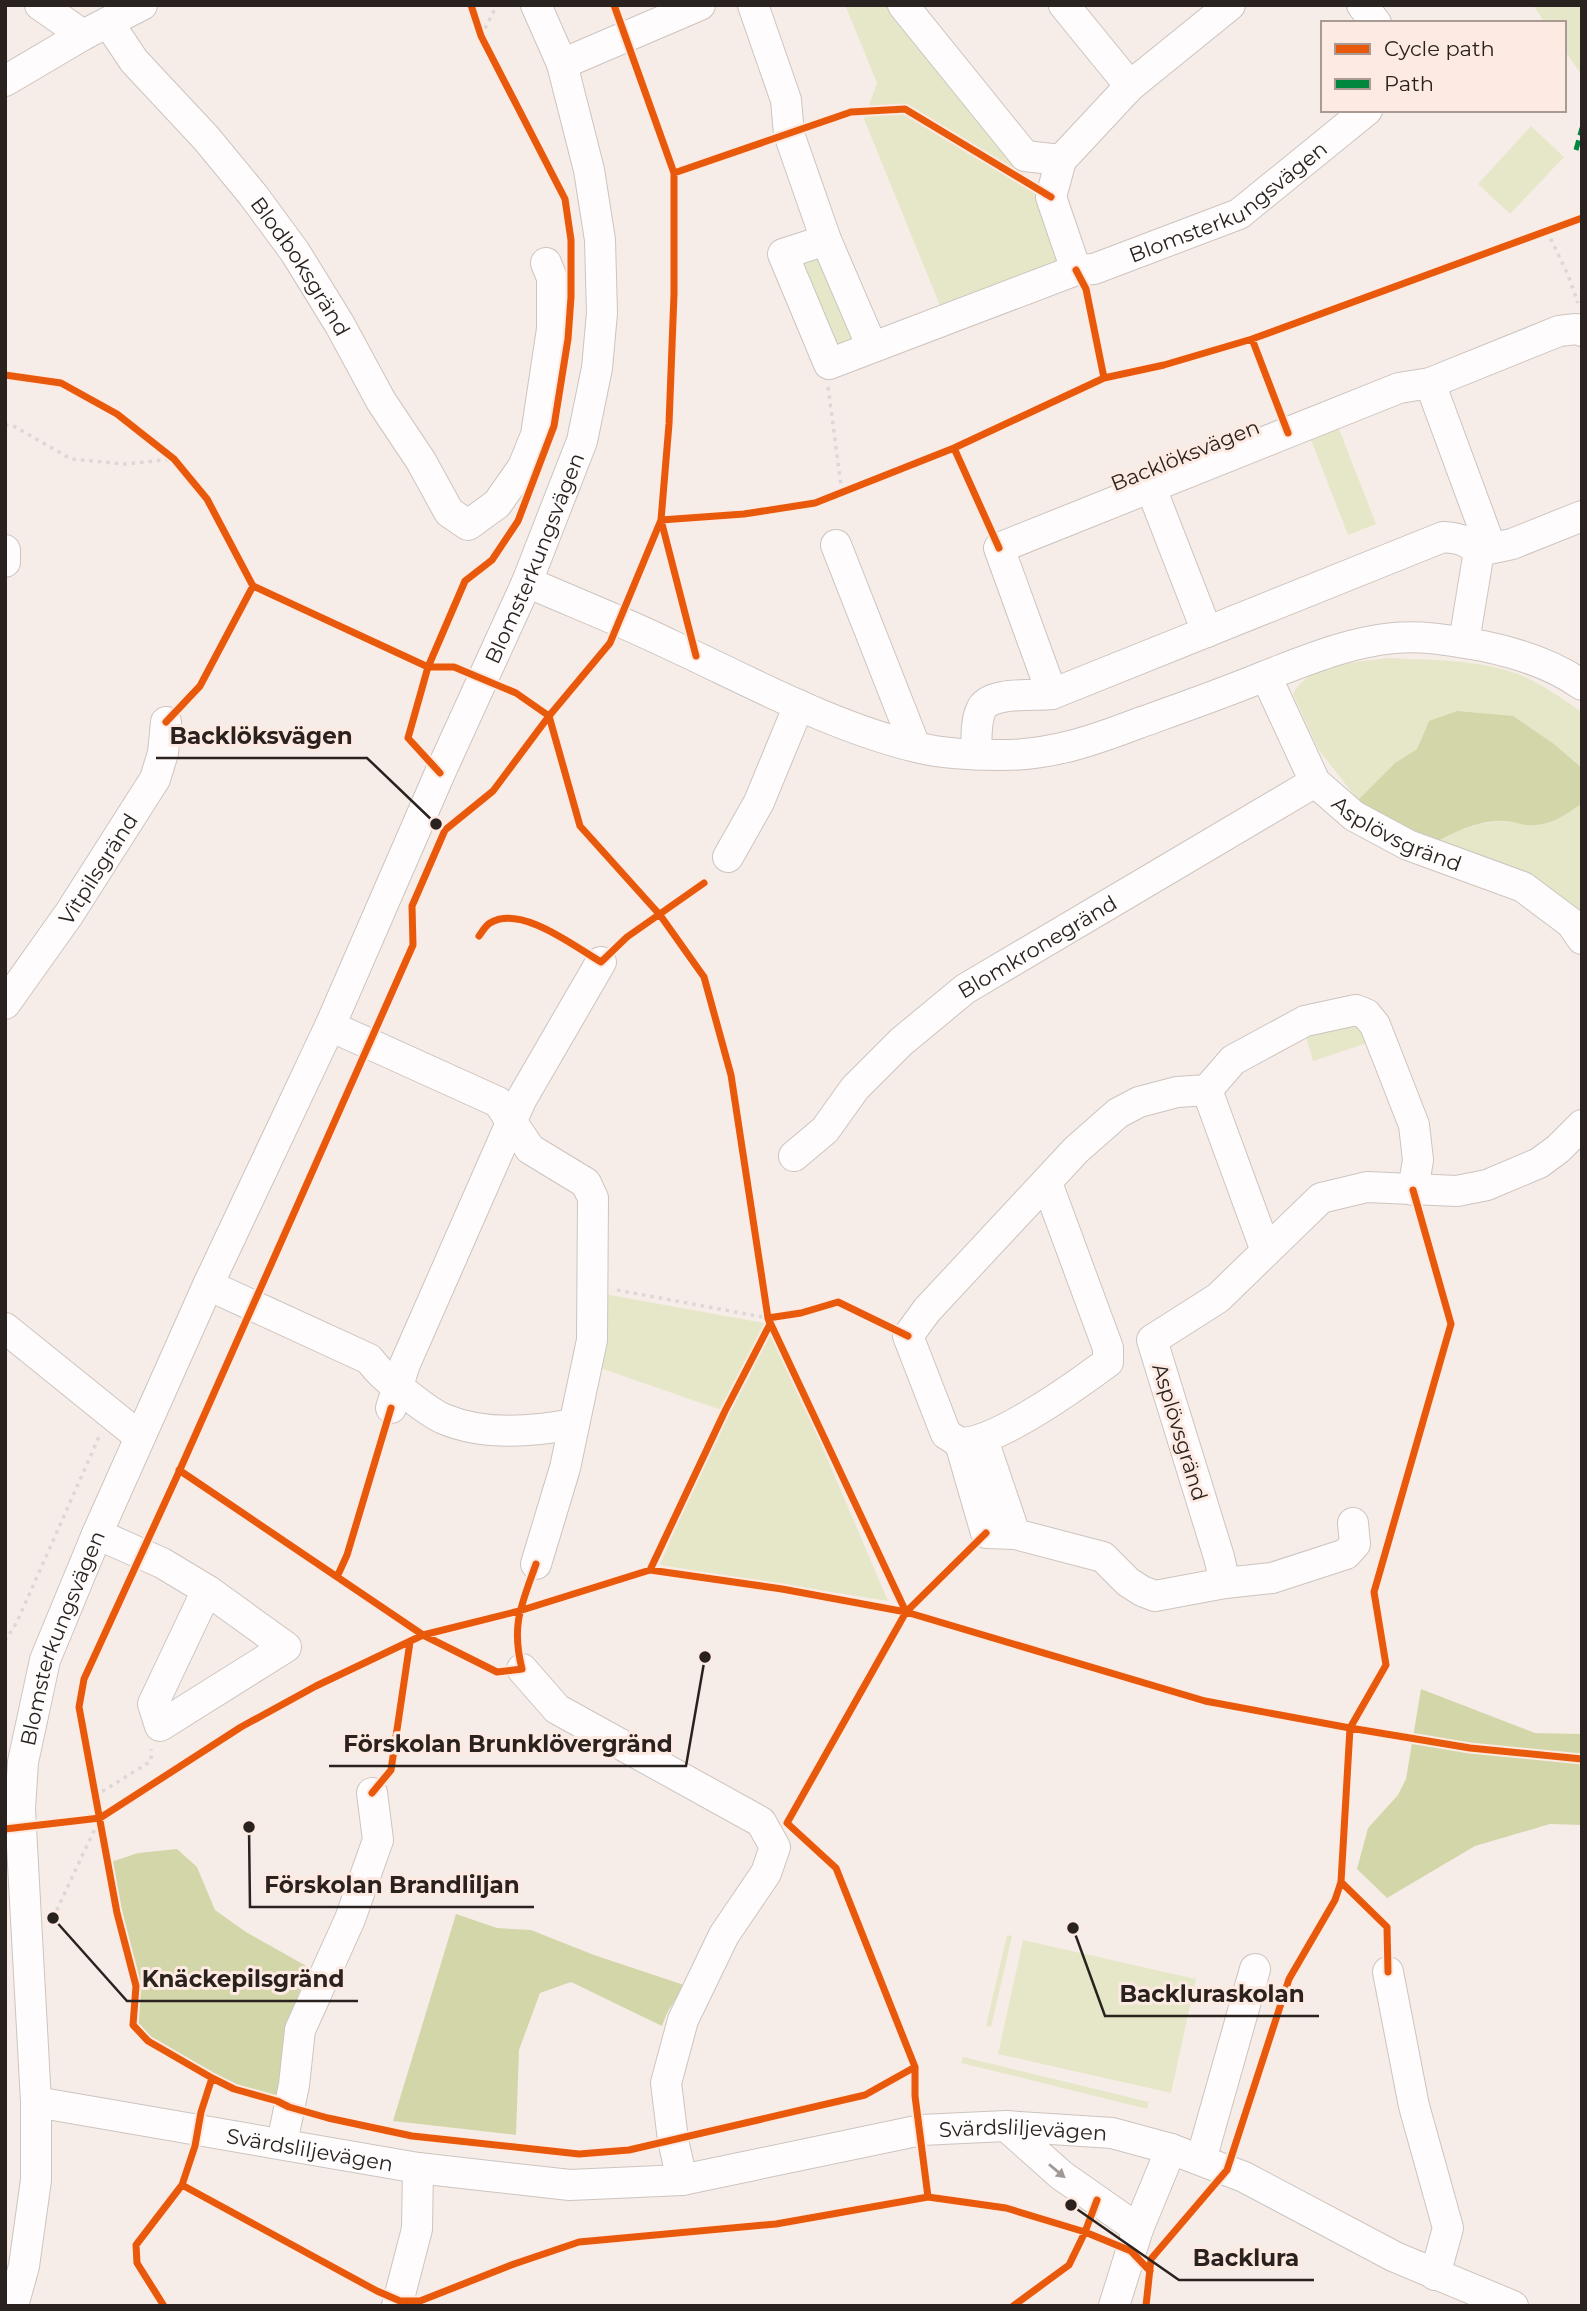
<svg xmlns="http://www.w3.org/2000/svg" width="1587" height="2311" viewBox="0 0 1587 2311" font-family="Montserrat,sans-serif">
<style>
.green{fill:#e6e7c9}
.forest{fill:#d3d6a9}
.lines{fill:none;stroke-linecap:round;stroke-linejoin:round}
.minor-casing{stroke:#cdc4bf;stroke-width:32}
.path{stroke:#dbd8d7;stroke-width:3.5;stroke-dasharray:3.5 5;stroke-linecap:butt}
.minor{stroke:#fefcfc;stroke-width:30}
.quiet{stroke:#00873e;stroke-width:5;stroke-dasharray:10 5;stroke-linecap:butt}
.cycleway-casing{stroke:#fdeae2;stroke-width:11}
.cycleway{stroke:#e8590c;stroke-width:7}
.oneway{fill:#9f9a98}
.labels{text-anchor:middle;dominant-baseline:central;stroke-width:6;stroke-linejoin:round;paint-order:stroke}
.street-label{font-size:21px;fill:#2a221e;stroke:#fdeae2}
.leader{fill:none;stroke:#2a221e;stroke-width:2.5}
.callout-dot{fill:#2a221e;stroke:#fdeae2;stroke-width:2.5}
.callout-label{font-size:23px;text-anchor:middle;font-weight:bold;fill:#2a221e;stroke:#fdeae2;stroke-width:6;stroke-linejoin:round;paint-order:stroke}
</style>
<rect width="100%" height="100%" fill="#f7ede8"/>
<path class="green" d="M845 5H887L1024 175 1047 216 1060 263 943 313 864 119 877 83Z
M1533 5H1582V75L1564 50V23H1545Z
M1531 126 1564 157 1510 214 1478 184Z
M825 252 862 344 831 356 794 264Z
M1339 429 1376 524 1348 535 1311 440Z
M1388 658C1429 660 1472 659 1512 672 1533 678 1563 699 1582 712V768L1554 744 1429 721 1417 749 1395 763 1358 800 1318 749 1293 694C1307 664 1359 662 1388 658Z
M1582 789V919L1570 902 1529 876 1431 845 1454 832 1478 824 1504 821 1529 825 1581 804Z
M1356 1010 1380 1039 1313 1061 1302 1023Z
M599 1293 770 1324 888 1601 660 1565 724 1411 597 1367Z
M1007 1935 1012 1936 991 2027 986 2026Z
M1023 1940 1196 1979 1171 2093 998 2054Z
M963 2057 1149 2102 1147 2109 961 2063Z"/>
<path class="forest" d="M1457 711 1513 716 1554 744 1582 768 1581 804C1564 816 1548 827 1526 825 1519 824 1511 821 1504 821 1478 820 1453 832 1431 845L1389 824 1358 800 1395 763 1417 749 1429 721Z
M1421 1689 1535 1733 1582 1734V1825L1550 1824 1475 1846 1387 1898 1357 1869 1368 1828 1398 1795 1406 1779Z
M177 1849 197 1867 215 1910 246 1932 308 1967 288 2025 277 2101 234 2089 212 2078 148 2041 133 2025 136 1986 117 1913 108 1863 138 1853Z
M456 1914 497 1928 531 1930 594 1955 684 1985 667 2013 662 2026 571 1982 540 1993 519 2050 516 2135 393 2121Z"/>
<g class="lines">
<defs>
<g id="minor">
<path d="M40 5 83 35"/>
<path id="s1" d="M753 5 786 100 789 134 826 240 783 254 829 364 1076 270 1094 269 1239 214 1367 110"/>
<path d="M903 5 1025 156 1061 160"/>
<path d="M1064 5 1130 86"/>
<path d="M1362 5 1376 23"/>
<path id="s2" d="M108 22 134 61 206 138 253 195 295 252 340 325 381 401 421 461 449 512 468 525 497 504 523 467 536 435 552 329V278L546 263"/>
<path d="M562 64 700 5"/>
<path d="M5 81 83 35 142 5"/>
<path d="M826 240 872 347"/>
<path d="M1076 270 1051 197 1061 160 1130 86 1230 5"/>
<path d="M1430 383 1491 548"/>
<path d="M1151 488 1207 632"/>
<path d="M836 545 915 746"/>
<path d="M5 550V562"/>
<path d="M1479 551 1512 544 1582 516"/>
<path d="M527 582C575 603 624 622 671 645 751 682 834 728 920 748 945 754 973 755 998 755 1049 756 1092 741 1139 723 1181 708 1224 693 1265 676 1307 660 1349 642 1394 638 1424 635 1454 641 1483 646 1517 653 1554 665 1582 685"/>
<path d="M1464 642 1479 551"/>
<path id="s3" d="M1266 676 1315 782 1354 816 1408 845 1523 887 1571 923 1582 939"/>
<path d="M1052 694 999 548 1399 388 1430 383 1559 331 1576 329 1582 331"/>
<path d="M976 754C977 740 975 723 981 710 988 691 1034 696 1052 694L1443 537C1458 538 1467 540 1479 551"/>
<path d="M728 857 759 802 799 705"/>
<path id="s4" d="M5 1004 69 914 155 779 163 753 166 722"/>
<path d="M330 1026 498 1102 530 1149 586 1183 593 1198 592 1340 565 1468 536 1564"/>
<path d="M1207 1090 1266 1251"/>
<path id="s5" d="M794 1156 825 1130 855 1088 901 1042 965 989 1315 782"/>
<path d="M1047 1183 1108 1348V1362C1077 1385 997 1443 960 1443L946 1434 908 1336 927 1310 1076 1150 1118 1113 1139 1102 1177 1092 1207 1090 1233 1060 1305 1021 1356 1010 1366 1014 1375 1025 1414 1125 1418 1160 1413 1190"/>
<path d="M208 1285 369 1359C380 1373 386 1378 400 1389 414 1399 428 1412 444 1419 484 1436 532 1432 573 1424"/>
<path d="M5 1328 140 1437"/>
<path d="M391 1408 405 1364 521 1100 601 962"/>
<path d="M983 1440 1015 1534 1103 1557 1128 1582 1142 1591 1155 1596 1225 1583 1272 1578 1346 1554 1355 1544 1353 1523"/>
<path d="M960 1443 986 1533 1015 1534"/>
<path d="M97 1534 162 1563 207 1590 286 1647 160 1726 153 1704 207 1590"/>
<path d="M1225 1583 1219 1557 1152 1340 1218 1298 1321 1198 1367 1187 1457 1191 1487 1185 1539 1163 1558 1149 1582 1125"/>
<path d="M522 1669 557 1709 761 1822 775 1847 766 1873 724 1935 683 2020 666 2083 673 2140 682 2180"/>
<path d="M1388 1972 1414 2106 1448 2228 1435 2275"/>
<path id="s6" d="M36 2102 418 2168 570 2185 682 2180 921 2130 1006 2126 1112 2133 1171 2149 1244 2177 1395 2257 1513 2306"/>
<path d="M1006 2126 1061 2175 1138 2229"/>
<path d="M282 2143 294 2085 300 2030 350 1919 378 1840 372 1793"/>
<path d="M1201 2160 1255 1969"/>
<path id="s7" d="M13 2306 24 2266 36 2180V2102L20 1809 23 1762 45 1660 97 1534 208 1285 330 1026 440 773 527 582 582 441 597 368 602 313 600 240 589 170 562 64 536 5"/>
<path d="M397 2306 417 2229 418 2168"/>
<path d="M1114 2306 1138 2229 1171 2149"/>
</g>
</defs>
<use href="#minor" class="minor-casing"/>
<path class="path" d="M481 36 497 5
M1547 231 1568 275 1578 303
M828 387 842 493
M5 425H12L71 459 124 464 174 459
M617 1290 768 1318
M5 1641 17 1622 99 1437
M95 1796 151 1761V1749
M53 1918 100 1818"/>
<use href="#minor" class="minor"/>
<path class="quiet" d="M1576 150 1582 128"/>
<defs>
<path id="cycleway" d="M614 5 674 173V294L669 424 661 520 610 643 549 716 493 791 445 830 412 906 413 945 178 1474 84 1679 79 1707 117 1913 136 1986 133 2025 148 2041 212 2078 234 2089 277 2101 289 2107 328 2118 412 2136 579 2154 629 2150 865 2095 915 2067
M674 173 851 112 905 109 1051 197
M1076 270 1086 289 1104 378
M1252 339 1288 433
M5 375 61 383 117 414 174 459 207 499 253 586 428 667H454L516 693 549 716 580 826 660 915 704 977 731 1075 768 1318 770 1324 725 1411 650 1570
M954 448 999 548
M696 656 661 520 744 514 815 503 954 448 1104 378 1164 365 1252 339 1582 218
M166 722 200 686 253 586
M440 773 408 738 428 667 465 581 492 560 518 521 554 426 568 339 571 297V240L565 199 481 36 471 5
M479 936C482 932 486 925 490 923 520 904 574 946 601 962L627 937 704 883
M1413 1190 1451 1324 1374 1592 1386 1665 1350 1728 1470 1748 1582 1759
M179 1470 423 1635 497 1672 522 1669C511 1625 521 1606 536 1564
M986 1533 906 1612 787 1823 836 1868 915 2067V2096L928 2197 1006 2208 1085 2232 1131 2251 1150 2271
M337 1577 347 1555 391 1408
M906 1612 768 1318 801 1313 838 1302 908 1336
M372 1793 391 1770 410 1642
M5 1829 100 1818 241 1727 316 1686 423 1635 519 1611 650 1570 782 1589 906 1612 1205 1701 1350 1728 1341 1882 1335 1900 1289 1979 1227 2170 1151 2259 1146 2306
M1341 1882 1387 1927 1388 1972
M182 2185 377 2291 400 2301H420L514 2264 579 2242 776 2224 928 2197
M164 2306 137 2263 136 2245 182 2185 195 2146 201 2112 212 2078
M1013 2306 1069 2265 1085 2232 1097 2200"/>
</defs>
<use href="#cycleway" class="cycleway-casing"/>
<use href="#cycleway" class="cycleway"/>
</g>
<defs><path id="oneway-solid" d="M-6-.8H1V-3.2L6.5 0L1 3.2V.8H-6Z" transform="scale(1.75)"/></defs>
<use class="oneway" href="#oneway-solid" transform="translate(1057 2171) rotate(40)"/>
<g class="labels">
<g class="street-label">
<text stroke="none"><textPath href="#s1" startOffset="845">Blomsterkungsvägen</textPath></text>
<text stroke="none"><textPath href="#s2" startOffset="312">Blodboksgränd</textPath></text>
<text transform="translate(1185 455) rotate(-22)">Backlöksvägen</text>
<text stroke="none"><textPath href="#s7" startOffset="1857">Blomsterkungsvägen</textPath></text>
<text stroke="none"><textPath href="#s3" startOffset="215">Asplövsgränd</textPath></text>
<text stroke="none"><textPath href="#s4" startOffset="164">Vitpilsgränd</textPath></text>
<text stroke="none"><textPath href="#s5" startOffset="324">Blomkronegränd</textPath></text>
<text transform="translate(1180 1432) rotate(73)">Asplövsgränd</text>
<text stroke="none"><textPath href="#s7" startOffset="677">Blomsterkungsvägen</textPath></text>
<text stroke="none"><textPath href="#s6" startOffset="999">Svärdsliljevägen</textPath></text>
<text stroke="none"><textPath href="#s6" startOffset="278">Svärdsliljevägen</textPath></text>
</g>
</g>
<path class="leader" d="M436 824L367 758H156M705 1657L686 1766H329M249 1827L250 1907H534M53 1918L127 2001H358M1073 1928L1105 2016H1319M1071 2205L1179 2280H1314"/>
<g class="callout-dot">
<circle cx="436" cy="824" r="7"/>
<circle cx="705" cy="1657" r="7"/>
<circle cx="249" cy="1827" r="7"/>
<circle cx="53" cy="1918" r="7"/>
<circle cx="1073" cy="1928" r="7"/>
<circle cx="1071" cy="2205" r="7"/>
</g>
<g class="callout-label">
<text x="261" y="744">Backlöksvägen</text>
<text x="508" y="1752">Förskolan Brunklövergränd</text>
<text x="392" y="1893">Förskolan Brandliljan</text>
<text x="243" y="1987">Knäckepilsgränd</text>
<text x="1212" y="2002">Backluraskolan</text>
<text x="1246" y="2266">Backlura</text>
</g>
<rect width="1587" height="2311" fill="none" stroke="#2a221e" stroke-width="14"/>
<rect x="1321" y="21" width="245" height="91" fill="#fdeae2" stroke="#a99a94" stroke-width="2"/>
<rect x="1335" y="44" width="35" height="10" fill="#e8590c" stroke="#a99a94" stroke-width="2"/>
<text x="1384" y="56" font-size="21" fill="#2a221e">Cycle path</text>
<rect x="1335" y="79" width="35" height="10" fill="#00873e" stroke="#a99a94" stroke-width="2"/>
<text x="1384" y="91" font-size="21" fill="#2a221e">Path</text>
</svg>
